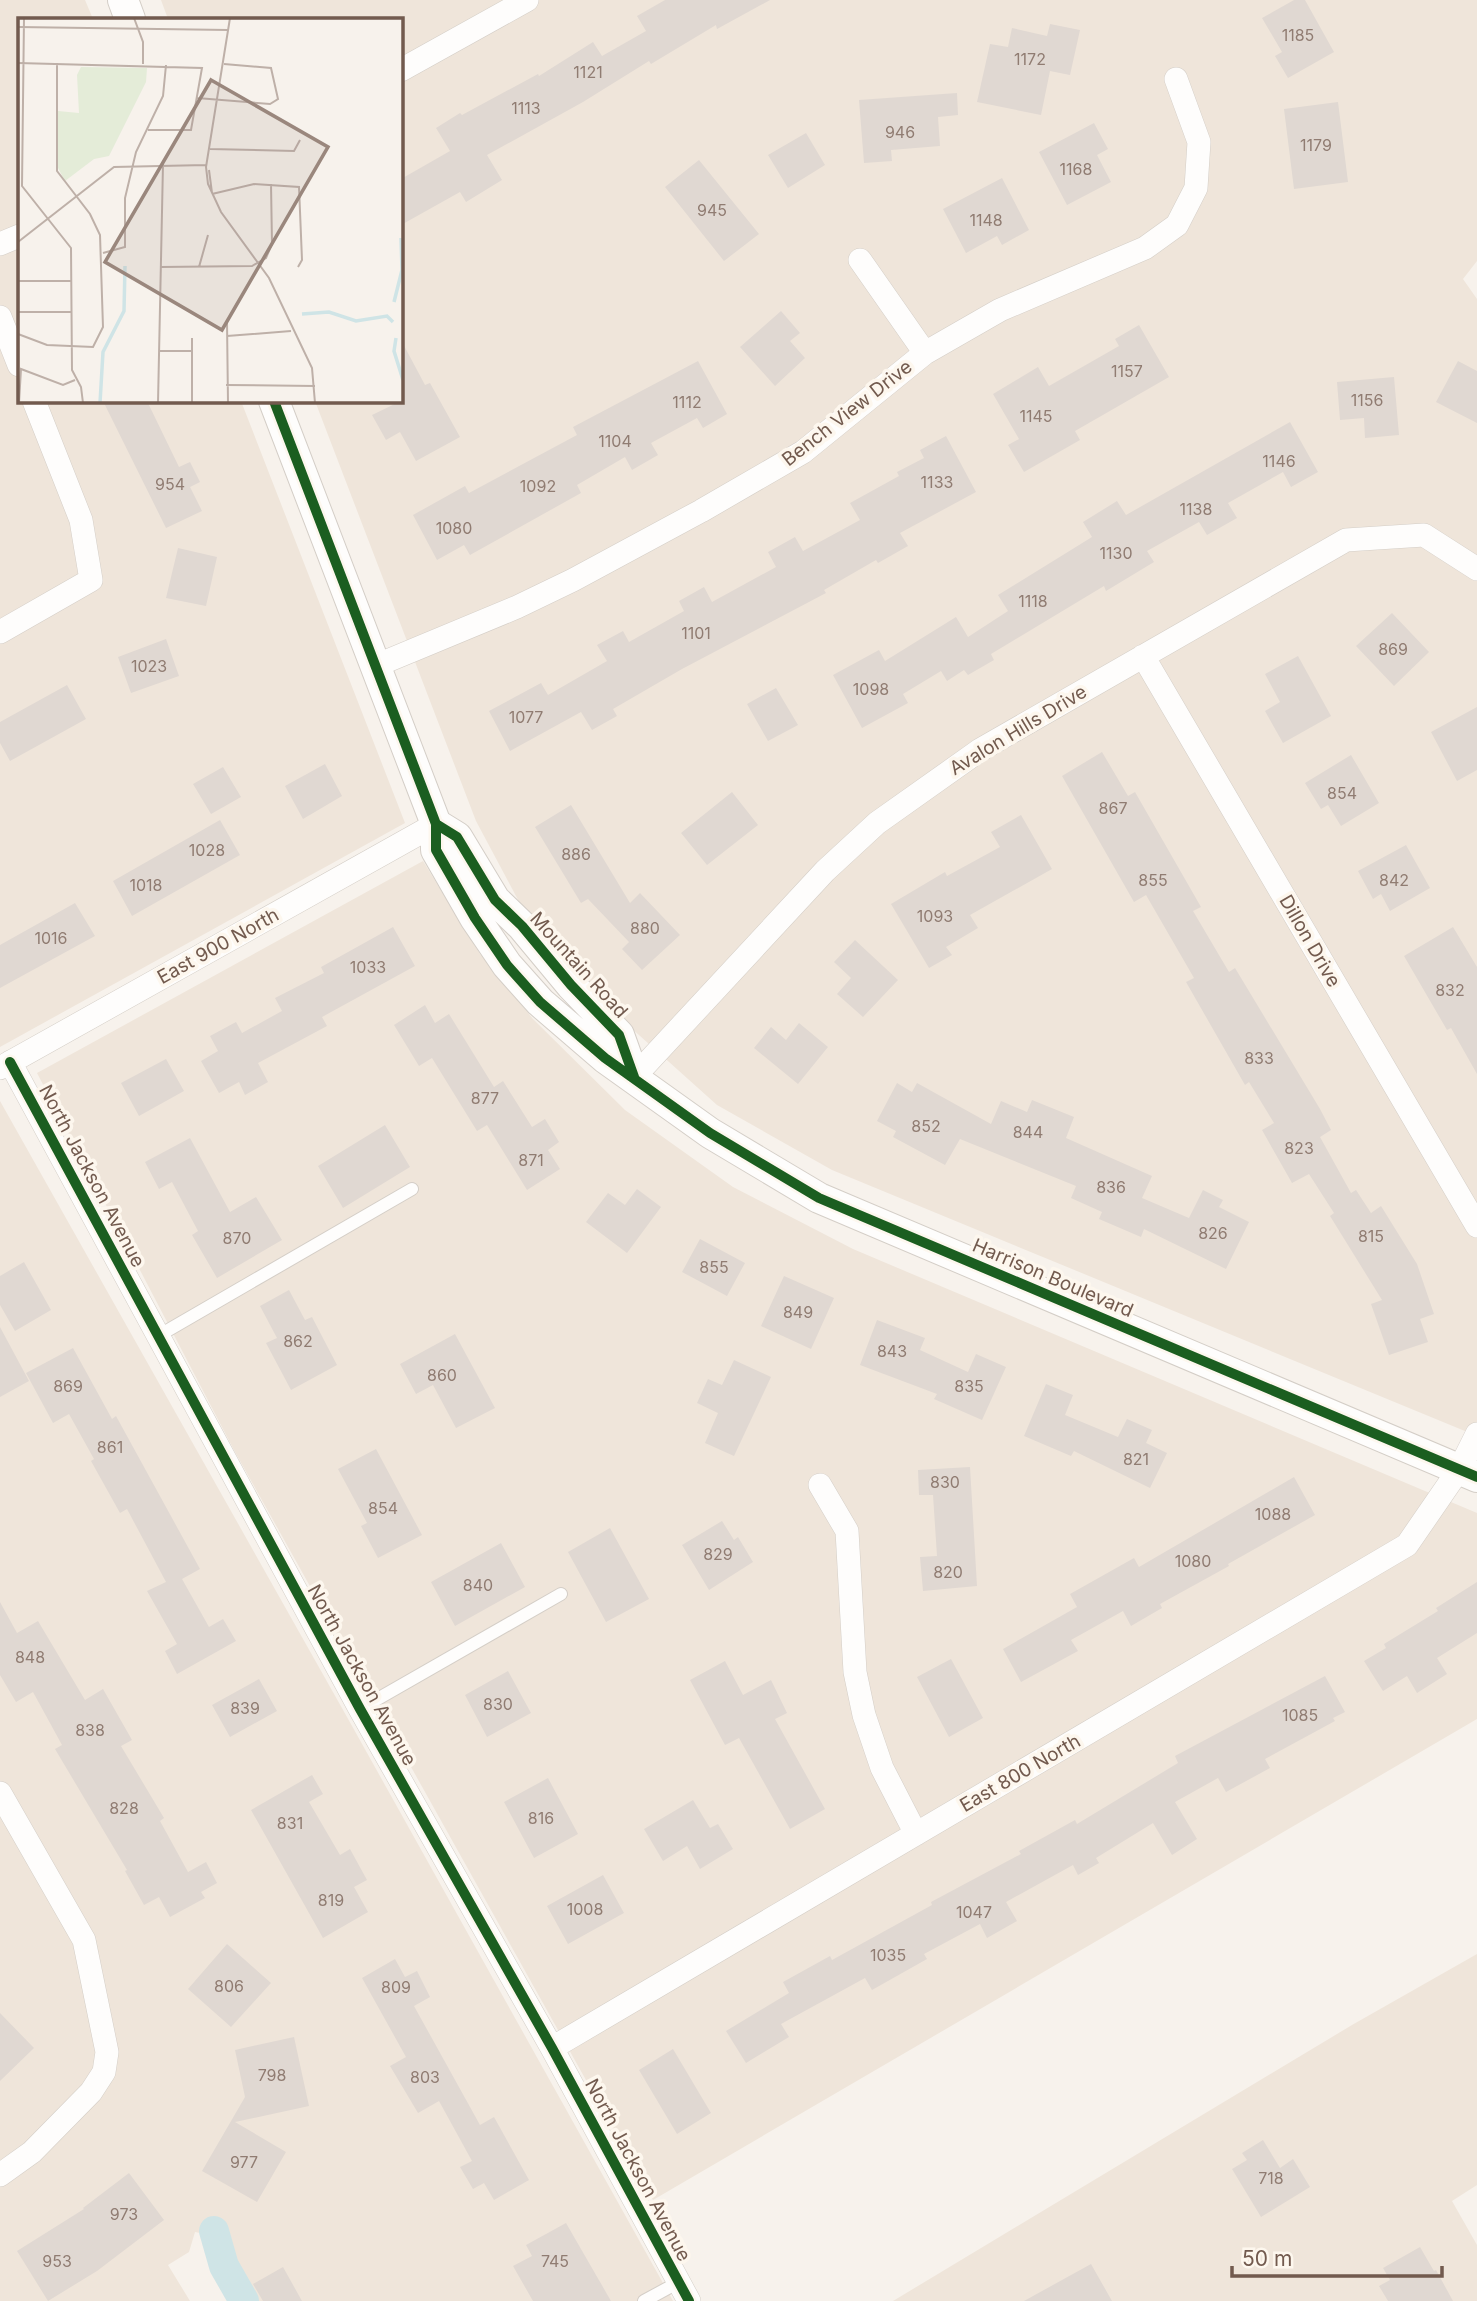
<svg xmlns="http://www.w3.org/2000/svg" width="1477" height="2301" viewBox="0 0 1477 2301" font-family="Inter,sans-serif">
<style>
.residential{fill:#efe5da}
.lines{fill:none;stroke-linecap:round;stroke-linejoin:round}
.canal{stroke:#cfe4e6;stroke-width:30}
.building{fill:#e0d8d2}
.service-casing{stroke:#d4cec7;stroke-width:14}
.minor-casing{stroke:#d4cec7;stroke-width:24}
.tertiary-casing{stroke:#d4cec7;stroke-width:32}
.service{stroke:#fefdfc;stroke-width:12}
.minor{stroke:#fefdfc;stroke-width:23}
.tertiary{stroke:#fefdfc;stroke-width:30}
.cycleway-casing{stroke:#fdf7ee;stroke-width:15}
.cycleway{stroke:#1b5e20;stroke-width:10}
.labels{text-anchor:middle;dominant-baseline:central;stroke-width:7;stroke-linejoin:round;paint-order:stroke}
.number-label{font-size:16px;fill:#907c72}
.street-label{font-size:19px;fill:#725a4e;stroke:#fdf7ee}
.inset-river{fill:none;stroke:#cfe4e6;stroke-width:3.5}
.inset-road{fill:none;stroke:#beb0a8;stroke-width:2}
.view{fill:#9a877d;fill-opacity:0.15;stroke:#9a877d;stroke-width:3.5}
.inset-edge{fill:none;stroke:#725a4e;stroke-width:3.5}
</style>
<rect width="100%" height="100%" fill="#f7f2ec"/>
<path class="residential" d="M0 0H85L93 19H19V401H241L405 823 0 1047Z
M161 0H1477V261L1463 279 1477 299V1436L832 1170 717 1105 620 1018 524 911 476 821 315 401H401V19H168Z
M423 861 480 954 533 1019 625 1110 733 1187 853 1249 1477 1513V1719L653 2200 235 1452 37 1073Z
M0 1101 347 1717 673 2301H253L234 2268 231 2239 195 2232 189 2252 168 2265 190 2301H0Z
M1477 1954V2185L1452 2201 1477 2245V2301H893L1352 2025Z"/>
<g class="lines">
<path class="canal" d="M214 2231 224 2266 244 2301"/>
</g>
<path class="building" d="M665 0H770L717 29 716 25 651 64 649 61 583 102 487 155 502 180 466 202 460 192 401 225V179L450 151 436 128 460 113 462 115 538 74 539 76 593 42 602 56 646 31 637 16Z
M1294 0H1305L1334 52 1288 78 1275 56 1282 52 1262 18Z
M1050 24 1080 30 1070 75 1050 71 1041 115 977 102 990 44 1008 47 1012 28 1047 36Z
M957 93 958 115 938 117 940 146 891 150 892 161 864 163 859 100Z
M1338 102 1348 182 1294 189 1284 109Z
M1094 123 1108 149 1097 155 1111 182 1067 205 1039 152Z
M806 133 825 165 788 188 768 155Z
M699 160 759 234 724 261 665 187Z
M1002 178 1029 230 1002 245 997 236 966 253 943 209Z
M781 311 800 333 790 341 805 358 775 386 740 347Z
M1139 325 1169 377 1075 431 1080 440 1024 472 1008 445 1019 439 993 394 1038 367 1049 386 1119 346 1115 339Z
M401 340 425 385 430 383 460 437 416 461 400 432 386 440 372 415 401 401Z
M698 361 727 414 703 428 697 418 651 443 658 455 632 470 625 457 577 485 581 493 470 555 464 545 437 560 413 515 465 486 469 493 577 435 573 427Z
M1458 361 1477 371V423L1436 402Z
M1394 377 1399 435 1365 438 1364 418 1340 420 1337 382Z
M103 401H147L179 467 190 462 200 482 190 487 202 511 166 528Z
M1290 422 1318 472 1291 487 1283 472 1228 503 1237 518 1207 535 1199 522 1147 551 1154 562 1106 591 1104 586 991 654 994 660 968 675 964 670 947 681 941 671 903 694 908 703 862 728 833 675 879 650 885 661 956 617 968 637 1008 611 998 595 1092 537 1083 522 1117 501 1126 515Z
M946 436 976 492 900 533 908 546 878 563 876 560 824 590 826 593 682 669 613 709 617 716 592 730 581 712 510 751 489 711 541 683 548 695 607 661 597 645 623 631 629 642 684 611 679 601 704 587 712 602 776 567 768 552 795 537 803 551 860 520 850 503 899 476 897 472 924 458 920 450Z
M178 548 217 557 206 606 166 598Z
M1392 613 1429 652 1394 686 1356 646Z
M166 639 179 676 131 693 118 657Z
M1298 656 1331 716 1283 743 1265 711 1280 702 1265 674Z
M67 685 86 719 10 761 0 743V722Z
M776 688 798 725 768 741 747 704Z
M1477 707V770L1457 781 1431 732Z
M1102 752 1128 796 1135 792 1201 907 1193 911 1229 972 1235 968 1320 1109 1331 1130 1320 1137 1351 1193 1356 1190 1371 1213 1381 1206 1417 1264 1434 1314 1420 1319 1428 1342 1389 1355 1371 1304 1382 1300 1330 1216 1334 1213 1309 1174 1292 1183 1262 1130 1274 1123 1249 1082 1245 1085 1186 982 1194 978 1146 895 1134 902 1062 776Z
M1351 755 1379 803 1341 826 1328 805 1321 809 1305 783Z
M325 764 342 796 303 819 285 786Z
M223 767 241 797 211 814 193 784Z
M732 792 758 825 707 865 681 833Z
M571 805 630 903 640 893 680 935 642 970 622 949 629 942 588 899 581 903 535 827Z
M1021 815 1052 869 970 915 978 928 946 947 952 955 929 968 891 904 945 872 947 876 1000 847 991 832Z
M220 820 240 855 132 916 113 881Z
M1406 845 1430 888 1390 911 1381 894 1373 899 1358 871Z
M75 903 95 936 0 988V945Z
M393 927 415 966 322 1017 327 1026 258 1063 268 1082 245 1095 239 1082 219 1093 201 1061 218 1051 210 1036 236 1022 242 1033 282 1011 275 998 324 973 321 967Z
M1453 927 1477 967V1074L1451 1028 1447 1030 1404 956Z
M855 940 898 980 863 1017 837 994 851 978 834 962Z
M425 1005 435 1023 449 1014 494 1087 503 1081 532 1127 545 1119 559 1142 548 1150 560 1169 527 1190 487 1125 477 1131 432 1058 419 1066 394 1025Z
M799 1023 828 1047 798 1084 754 1048 771 1027 786 1040Z
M166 1059 184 1091 139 1116 121 1083Z
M897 1083 912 1092 917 1083 991 1124 1001 1101 1027 1112 1032 1100 1074 1117 1066 1138 1152 1176 1142 1198 1189 1218 1203 1190 1223 1200 1219 1207 1249 1222 1226 1269 1144 1229 1141 1237 1099 1219 1102 1212 1071 1198 1076 1186 960 1139 945 1165 893 1137 896 1131 877 1121Z
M385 1125 410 1167 343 1208 318 1166Z
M190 1138 230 1212 256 1197 282 1240 217 1278 192 1235 198 1231 172 1182 159 1189 145 1162Z
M637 1189 661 1207 627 1253 586 1222 608 1193 625 1205Z
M700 1239 745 1263 727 1296 682 1272Z
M24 1262 51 1310 15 1331 0 1305V1276Z
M784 1276 834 1298 811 1349 761 1326Z
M289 1290 305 1320 312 1317 337 1365 291 1390 266 1343 277 1338 260 1306Z
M877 1320 925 1338 920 1350 968 1372 976 1354 1006 1367 982 1420 934 1399 937 1394 860 1365Z
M0 1327 29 1381 0 1397Z
M455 1334 495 1408 456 1428 433 1385 416 1394 400 1364Z
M73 1348 112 1419 116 1416 200 1569 182 1579 209 1627 223 1619 236 1641 177 1674 165 1651 177 1644 147 1591 166 1582 127 1509 120 1513 91 1461 94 1459 69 1414 53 1423 26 1373Z
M734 1360 771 1377 734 1456 705 1443 718 1413 697 1403 708 1379 722 1385Z
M1046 1384 1073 1395 1065 1415 1118 1437 1127 1419 1152 1430 1146 1443 1167 1453 1150 1488 1074 1451 1071 1456 1024 1436Z
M376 1449 422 1535 378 1558 361 1526 367 1523 338 1469Z
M970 1467 977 1586 923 1591 920 1557 937 1556 933 1495H919L918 1470Z
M1294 1477 1315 1515 1228 1564 1229 1566 1160 1604 1162 1608 1131 1626 1123 1611 1071 1640 1078 1651 1021 1682 1003 1649 1077 1607 1070 1594 1134 1558 1139 1567Z
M722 1521 734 1540 738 1537 753 1562 709 1590 682 1545Z
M610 1528 649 1599 606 1622 568 1552Z
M501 1543 525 1587 455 1626 431 1582Z
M1477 1582V1633L1437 1658 1447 1674 1417 1693 1407 1676 1383 1691 1364 1661 1386 1648 1384 1644 1438 1611 1436 1608Z
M0 1602 17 1633 38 1621 85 1700 103 1689 132 1740 121 1746 164 1818 160 1821 188 1872 206 1862 217 1883 201 1892 205 1898 170 1917 159 1897 144 1905 125 1871 127 1870 55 1749 62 1745 33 1692 16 1702 0 1675Z
M951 1659 983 1718 949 1737 917 1677Z
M725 1661 743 1695 771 1680 787 1713 775 1719 825 1809 790 1829 739 1738 725 1745 690 1680Z
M508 1671 531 1713 487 1737 465 1695Z
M1325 1676 1345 1712 1333 1718 1335 1721 1265 1759 1270 1768 1226 1792 1218 1778 1175 1802 1197 1839 1172 1855 1153 1823 1096 1858 1099 1863 1078 1875 1073 1865 1006 1902 1017 1921 987 1938 980 1924 924 1954 927 1959 872 1990 865 1978 781 2024 789 2037 746 2063 726 2031 789 1993 783 1982 830 1956 832 1960 932 1905 931 1902 1021 1854 1019 1851 1075 1820 1077 1824 1178 1763 1175 1756Z
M259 1679 277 1711 230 1737 212 1705Z
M312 1775 323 1794 309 1802 340 1855 350 1849 367 1880 354 1887 368 1912 323 1938 251 1810Z
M548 1778 578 1834 534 1858 504 1802Z
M693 1800 710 1828 718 1824 733 1849 700 1869 687 1846 663 1861 644 1829Z
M603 1875 624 1913 568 1944 547 1906Z
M227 1944 271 1983 231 2027 188 1989Z
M395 1959 405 1977 417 1971 430 1997 414 2006 480 2125 494 2117 529 2180 494 2200 484 2183 473 2189 460 2167 472 2161 439 2101 418 2113 390 2066 406 2057 362 1978Z
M0 2013 34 2048 0 2081Z
M294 2037 309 2106 235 2122 286 2152 257 2202 202 2171 245 2097 235 2050Z
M673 2049 711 2113 677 2134 639 2070Z
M1263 2140 1280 2168 1293 2159 1310 2187 1261 2217 1232 2169 1247 2160 1242 2153Z
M129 2173 164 2220 97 2271 48 2301 17 2251 84 2209 83 2208Z
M566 2223 611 2301H533L513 2266 532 2256 526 2245Z
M1420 2247 1434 2271 1436 2270 1453 2301H1388L1379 2286 1390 2280 1383 2268Z
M1091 2264 1112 2301H1024Z
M283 2267 302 2301H263L253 2284Z"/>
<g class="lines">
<defs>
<path id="service" d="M158 1336 412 1189
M360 1709 561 1594
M644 2301 679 2282"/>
<path id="minor" d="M401 70 527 0
M0 244 19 236
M860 260 925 353
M0 317 19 365
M0 632 91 580 81 520 34 401
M1143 656 1477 1226
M375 666 517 607 573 580 701 511 803 452 925 353 1000 310 1145 248 1177 225 1196 188 1199 142 1176 79
M10 1062 360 1709 552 2048 689 2301
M0 1068 436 824
M634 1077 825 871 877 823 980 750 1346 540 1424 535 1477 569
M820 1485 847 1531 855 1672 864 1715 882 1768 916 1834
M0 1793 84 1940 107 2052 104 2072 91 2092 32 2152 0 2175
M552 2048 1407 1545 1460 1468 1477 1434"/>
<path id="tertiary" d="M123 0 130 19
M274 401 436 824V850L475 918 507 965 540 1002 605 1058 710 1133 819 1198 1477 1477
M436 824 457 837 495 900 522 926 571 985 619 1035 634 1077"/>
</defs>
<use href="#service" class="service-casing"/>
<use href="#minor" class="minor-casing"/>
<use href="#tertiary" class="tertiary-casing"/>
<use href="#service" class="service"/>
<use href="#minor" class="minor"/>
<use href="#tertiary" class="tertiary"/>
<defs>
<path id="cycleway" d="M274 401 436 824V850L475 918 507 965 540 1002 605 1058 710 1133 819 1198 1477 1477
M436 824 457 837 495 900 522 926 571 985 619 1035 634 1077
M10 1062 360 1709 552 2048 689 2301"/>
</defs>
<use href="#cycleway" class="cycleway-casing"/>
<use href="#cycleway" class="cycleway"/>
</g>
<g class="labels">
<g class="number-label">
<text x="1298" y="35">1185</text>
<text x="1030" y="59">1172</text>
<text x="588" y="72">1121</text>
<text x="526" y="108">1113</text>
<text x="900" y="132">946</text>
<text x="1316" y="145">1179</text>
<text x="1076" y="169">1168</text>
<text x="712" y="210">945</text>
<text x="986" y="220">1148</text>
<text x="1127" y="371">1157</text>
<text x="1367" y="400">1156</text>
<text x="687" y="402">1112</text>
<text x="1036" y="416">1145</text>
<text x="615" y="441">1104</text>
<text x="1279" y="461">1146</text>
<text x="937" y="482">1133</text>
<text x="170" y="484">954</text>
<text x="538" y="486">1092</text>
<text x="1196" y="509">1138</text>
<text x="454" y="528">1080</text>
<text x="1116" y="553">1130</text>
<text x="1033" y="601">1118</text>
<text x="696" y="633">1101</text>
<text x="1393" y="649">869</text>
<text x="149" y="666">1023</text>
<text x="871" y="689">1098</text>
<text x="526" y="717">1077</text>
<text x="1342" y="793">854</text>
<text x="1113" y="808">867</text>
<text x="207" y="850">1028</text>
<text x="576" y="854">886</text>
<text x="1153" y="880">855</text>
<text x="1394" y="880">842</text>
<text x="146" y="885">1018</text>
<text x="935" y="916">1093</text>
<text x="645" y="928">880</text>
<text x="51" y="938">1016</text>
<text x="368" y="967">1033</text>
<text x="1450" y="990">832</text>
<text x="1259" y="1058">833</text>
<text x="485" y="1098">877</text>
<text x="926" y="1126">852</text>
<text x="1028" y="1132">844</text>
<text x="1299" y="1148">823</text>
<text x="531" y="1160">871</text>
<text x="1111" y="1187">836</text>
<text x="1213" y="1233">826</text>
<text x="1371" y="1236">815</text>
<text x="237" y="1238">870</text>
<text x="714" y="1267">855</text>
<text x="798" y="1312">849</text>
<text x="298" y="1341">862</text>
<text x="892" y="1351">843</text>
<text x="442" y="1375">860</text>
<text x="68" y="1386">869</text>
<text x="969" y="1386">835</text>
<text x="110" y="1447">861</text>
<text x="1136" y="1459">821</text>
<text x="945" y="1482">830</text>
<text x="383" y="1508">854</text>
<text x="1273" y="1514">1088</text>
<text x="718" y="1554">829</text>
<text x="1193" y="1561">1080</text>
<text x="948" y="1572">820</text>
<text x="478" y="1585">840</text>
<text x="30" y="1657">848</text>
<text x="498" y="1704">830</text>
<text x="245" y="1708">839</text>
<text x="1300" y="1715">1085</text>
<text x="90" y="1730">838</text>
<text x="124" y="1808">828</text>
<text x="541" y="1818">816</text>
<text x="290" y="1823">831</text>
<text x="331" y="1900">819</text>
<text x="585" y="1909">1008</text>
<text x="974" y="1912">1047</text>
<text x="888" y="1955">1035</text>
<text x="229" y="1986">806</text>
<text x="396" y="1987">809</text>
<text x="272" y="2075">798</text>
<text x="425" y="2077">803</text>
<text x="244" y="2162">977</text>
<text x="1271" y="2178">718</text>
<text x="124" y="2214">973</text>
<text x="57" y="2261">953</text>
<text x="555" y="2261">745</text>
</g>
<g class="street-label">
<text transform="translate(847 413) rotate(-38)">Bench View Drive</text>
<text transform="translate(1018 730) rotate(-31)">Avalon Hills Drive</text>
<text transform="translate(1310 941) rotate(60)">Dillon Drive</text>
<text transform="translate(218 946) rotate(-29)">East 900 North</text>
<text transform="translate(579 965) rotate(48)">Mountain Road</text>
<text transform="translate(92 1176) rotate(62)">North Jackson Avenue</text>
<text transform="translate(1053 1278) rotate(23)">Harrison Boulevard</text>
<text transform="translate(362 1675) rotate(61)">North Jackson Avenue</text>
<text transform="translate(1020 1773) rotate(-30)">East 800 North</text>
<text transform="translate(638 2170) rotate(62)">North Jackson Avenue</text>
</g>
</g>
<g transform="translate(18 18)">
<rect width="385" height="385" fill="#f7f2ec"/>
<path d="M63 49 129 50 128 64 91 138 76 141 47 163 39 148 40 93 61 95 59 57Z" fill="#e4ecd8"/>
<path class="inset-river" d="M376 284 384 252 383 220M284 296 311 294 338 303 369 298 375 304M378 320 376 333 385 362M82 385 85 334 106 293 107 248"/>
<path class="inset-road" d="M6 0 4 168 53 230 54 352 63 369 65 385M116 0 125 24V46M212 0 188 149 190 166 203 194 251 260 294 350 297 385M0 9 210 12M0 45 184 50 173 112H130M179 80 252 86 260 81 253 50 206 46M192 131 276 133 282 122M191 152 194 175M194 176 236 166 281 169 284 242 280 249M0 224 96 149 188 147M85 235 107 229V180L118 134 145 78 148 47M143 249 234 248 248 240 254 226 253 166M181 249 190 217M0 263H54M0 294H53M209 304 210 385M0 316 29 327 75 329 85 309 82 217 72 196 39 153V45M209 318 273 313M141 333H174M208 367 297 368M1 385 3 351 45 367 57 362M140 385 145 146M174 385V320"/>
<path class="view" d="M193 62 310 129 204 312 87 244Z"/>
<rect width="385" height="385" class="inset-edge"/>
</g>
<path d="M1232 2266v10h210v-10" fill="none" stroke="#725a4e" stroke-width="3.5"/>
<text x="1242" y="2266" font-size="21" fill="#725a4e" stroke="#fdf7ee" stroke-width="5" paint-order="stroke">50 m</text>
</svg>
